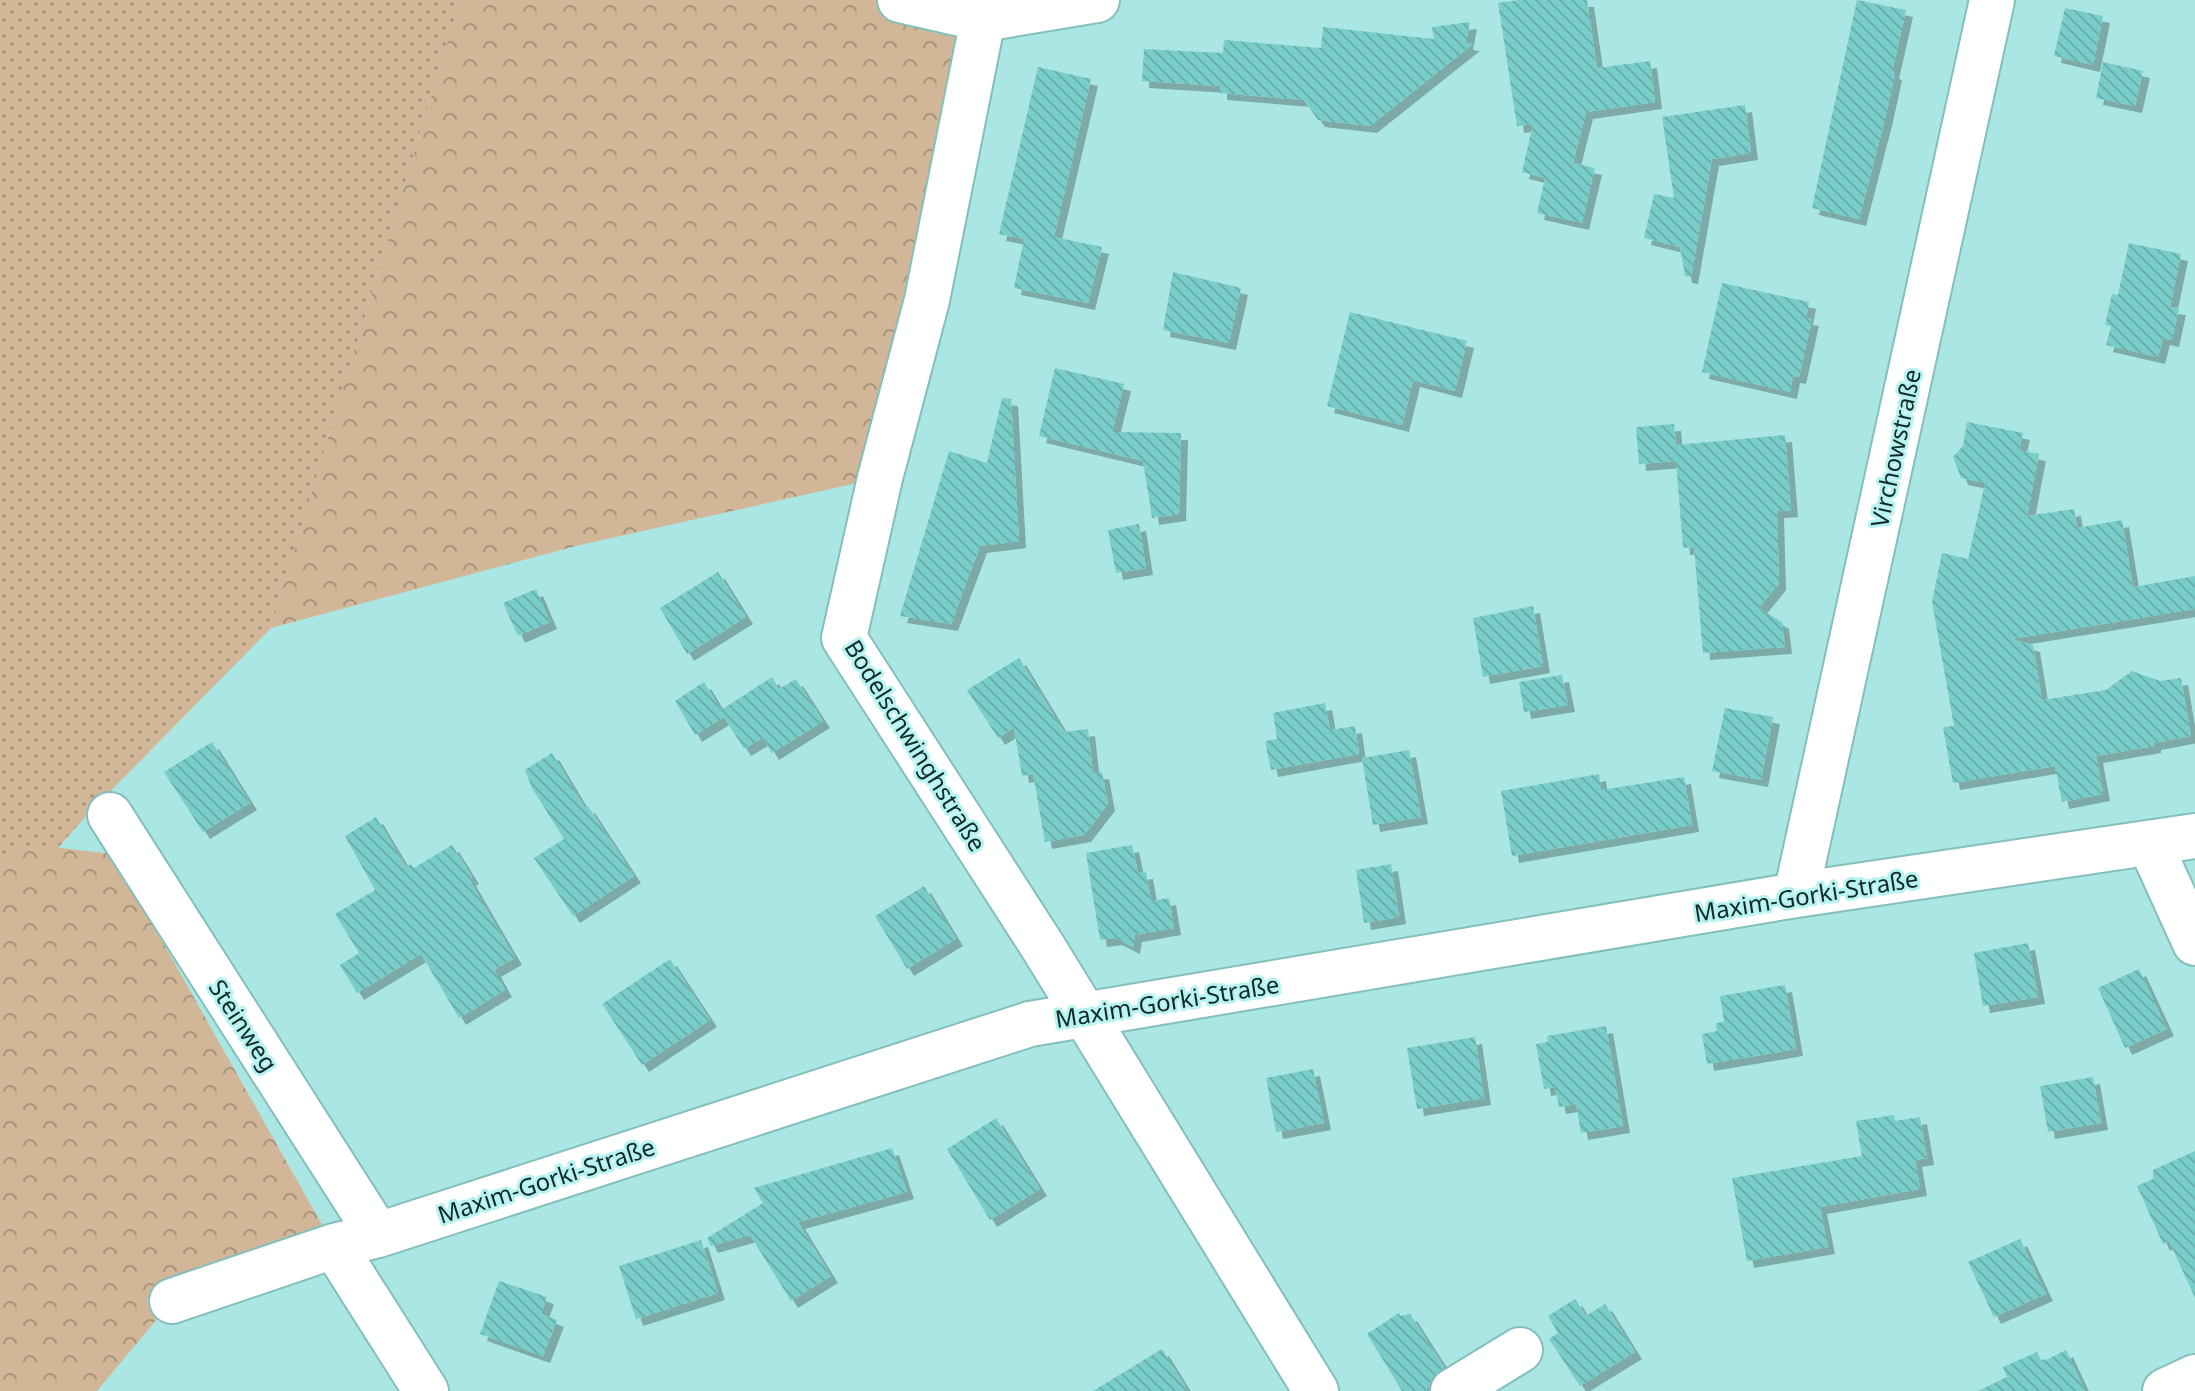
<svg xmlns="http://www.w3.org/2000/svg" width="2195" height="1391" viewBox="0 0 2195 1391" font-family="'Noto Sans',sans-serif">
<style>
.grass{fill:url(#grass-dots)}
.forest{fill:url(#forest-crowns)}
.building{fill:url(#building-back-hatch);filter:url(#shadow)}
.lines{fill:none;stroke-linecap:round;stroke-linejoin:round}
.minor-casing{stroke:#84bfbc;stroke-width:48}
.minor{stroke:#fff;stroke-width:44}
.labels{text-anchor:middle;dominant-baseline:central;stroke-width:6;stroke-linejoin:round;paint-order:stroke}
.street-label{font-size:24px;fill:#112a29;stroke:#b7f4f1}
</style>
<defs>
<pattern id="grass-dots" width="8" height="8" patternUnits="userSpaceOnUse" patternTransform="scale(2)"><rect width="8" height="8" fill="#d1b697"/><path d="M2 2h.1M6 6h.1" fill="none" stroke="#a8947b" stroke-width="1.8" stroke-linecap="round"/></pattern>
<pattern id="forest-crowns" width="20" height="18" patternUnits="userSpaceOnUse" patternTransform="scale(2)"><rect width="20" height="18" fill="#d1b697"/><path d="M2 6a3 3 0 1 1 6 0M12 15a3 3 0 1 1 6 0" fill="none" stroke="#a8947b"/></pattern>
<pattern id="building-back-hatch" width="6" height="6" patternUnits="userSpaceOnUse" patternTransform="scale(2)"><rect width="6" height="6" fill="#79cdc9"/><path d="M-1 5l2 2M0 0l6 6M5-1l2 2" fill="none" stroke="#68b0ad"/></pattern>
<filter id="shadow"><feDropShadow dx="7" dy="7" stdDeviation="0" flood-color="#0004"/></filter>
</defs>
<rect width="100%" height="100%" fill="#aae7e4"/>
<path class="grass" d="M0 0H460L271 628 84 818 0 915Z"/>
<path class="forest" d="M460 0H1097L982 20 880 478 580 545 271 628Z
M44 846 113 854 334 1246 172 1301 97 1391H0V866L17 850Z"/>
<path class="building" d="M1519 0H1587L1597 68 1650 61 1655 102 1586 112 1573 163 1595 168 1582 223 1537 213 1545 178 1522 172 1533 124 1517 126 1498 3Z
M1857 0 1906 10 1892 72 1895 73 1886 115 1859 219 1812 208Z
M2065 8 2103 16 2093 65 2054 56Z
M1470 22 1466 43 1473 44 1370 126 1318 120 1304 100 1220 93V86L1142 81 1144 49 1223 53 1224 40 1321 48 1323 27 1434 39 1432 27Z
M2103 62 2143 71 2135 106 2096 98Z
M1038 67 1091 79 1054 237 1102 247 1088 303 1014 288 1024 239 999 234Z
M1745 105 1751 153 1712 159 1691 277 1685 276 1680 247 1644 238 1654 194 1674 198 1662 117Z
M2129 243 2181 254 2170 307 2179 308 2172 340 2163 338 2158 357 2106 345 2111 326 2105 325 2112 294 2118 295Z
M1173 272 1241 288 1229 343 1163 330Z
M1722 283 1809 302 1806 318 1812 319 1799 377 1793 376 1790 392 1702 372Z
M1350 312 1467 341 1455 391 1413 380 1402 425 1327 406Z
M1055 368 1124 384 1112 432 1181 433 1179 514 1152 518 1143 461 1039 436Z
M1002 398 1011 399 1019 541 980 546 951 624 900 616 949 451 987 463Z
M1967 422 2023 433 2019 450 2039 454 2027 516 2074 509 2077 528 2122 520 2133 587 2195 576V609L2011 639 2033 645 2042 700 2106 690 2132 671 2160 681 2181 678 2191 736 2154 743V746L2096 756 2103 794 2062 802 2055 766 1953 783 1943 727 1954 726 1932 602 1942 553 1968 559 1985 483 1961 478 1953 457 1963 446Z
M1674 424 1676 445 1785 435 1791 510 1777 511 1779 583 1759 608 1782 622 1785 647 1703 653 1694 547 1683 548 1676 461 1639 464 1636 427Z
M1139 524 1146 568 1116 573 1108 530Z
M718 572 746 617 687 654 660 608Z
M536 589 550 622 518 636 503 603Z
M1533 606 1543 666 1483 677 1473 618Z
M1019 658 1064 732 1088 729 1093 773 1102 772 1108 804 1084 835 1045 842 1033 774 1022 776 1014 728 998 738 967 690Z
M1562 675 1568 705 1524 712 1519 682Z
M772 677 779 689 796 679 823 721 772 753 763 738 744 749 724 717 695 735 675 701 704 682 721 710Z
M1325 703 1330 730 1355 726 1359 754 1271 770 1265 741 1277 739 1273 713Z
M1725 708 1773 717 1761 780 1712 771Z
M212 742 250 803 203 832 164 772Z
M1409 750 1421 817 1373 825 1362 758Z
M552 753 585 808 588 806 634 876 573 916 534 858 564 839 532 788 525 770Z
M1599 774 1601 790 1684 777 1692 825 1512 856 1501 791Z
M376 817 406 867 411 864 414 868 452 845 472 877 469 879 515 958 494 970 505 990 459 1018 421 954 357 993 340 965 359 953 335 914 375 890 345 836Z
M1132 845 1138 873 1146 872 1151 901 1169 898 1174 928 1135 935 1133 947 1115 938 1100 940 1086 853Z
M1391 864 1399 917 1364 923 1356 870Z
M924 886 956 939 907 969 875 916Z
M2028 943 2038 997 1983 1006 1974 953Z
M670 959 710 1020 642 1065 602 1004Z
M2139 969 2167 1029 2125 1048 2098 988Z
M1785 985 1796 1049 1707 1064 1702 1034 1717 1031 1716 1023 1724 1022 1720 996Z
M1606 1026 1623 1126 1581 1133 1576 1104 1559 1107 1555 1087 1544 1089 1536 1044 1548 1042 1547 1036Z
M1475 1037 1484 1098 1417 1109 1407 1048Z
M1313 1069 1324 1123 1276 1132 1266 1078Z
M2093 1077 2101 1123 2048 1132 2040 1086Z
M1894 1115 1895 1121 1920 1117 1927 1158 1915 1160 1920 1189 1820 1207 1828 1247 1747 1261 1732 1178 1862 1156 1856 1121Z
M996 1118 1040 1189 990 1220 947 1149Z
M892 1148 907 1192 798 1222 831 1276 791 1301 750 1235 711 1246 707 1238 763 1203 754 1188Z
M2195 1151V1298L2169 1241 2163 1244 2137 1186 2153 1179V1170Z
M2020 1239 2046 1294 1994 1317 1968 1262Z
M701 1240 718 1293 636 1319 619 1266Z
M499 1281 547 1297 541 1314 557 1320 543 1356 480 1334Z
M1575 1299 1586 1316 1605 1304 1635 1352 1580 1386 1549 1339 1558 1333 1548 1316Z
M1399 1313 1400 1316 1410 1314 1444 1367 1432 1378 1426 1391H1402L1367 1334Z
M1162 1349 1188 1391H1093Z
M2066 1350 2085 1391H1978L2007 1377 2003 1367 2037 1352 2042 1362Z"/>
<g class="lines">
<defs>
<path id="minor" d="M900 0 983 19 1097 0
M983 19 927 300 880 478 844 638 1043 947 1316 1391
M110 815 378 1235
M2150 844 2195 943
M1796 895 1992 0
M334 1246 426 1391
M172 1301 334 1246 378 1235 1030 1024 1796 895 2195 836
M1453 1391 1520 1350
M2165 1391 2195 1377"/>
</defs>
<use href="#minor" class="minor-casing"/>
<use href="#minor" class="minor"/>
</g>
<g class="labels">
<g class="street-label">
<text transform="translate(1895 448) rotate(-78)">Virchowstraße</text>
<text transform="translate(916 745) rotate(58)">Bodelschwinghstraße</text>
<text transform="translate(1806 895) rotate(-9)">Maxim-Gorki-Straße</text>
<text transform="translate(1167 1001) rotate(-9)">Maxim-Gorki-Straße</text>
<text transform="translate(244 1025) rotate(57)">Steinweg</text>
<text transform="translate(546 1180) rotate(-18)">Maxim-Gorki-Straße</text>
</g>
</g>
</svg>
